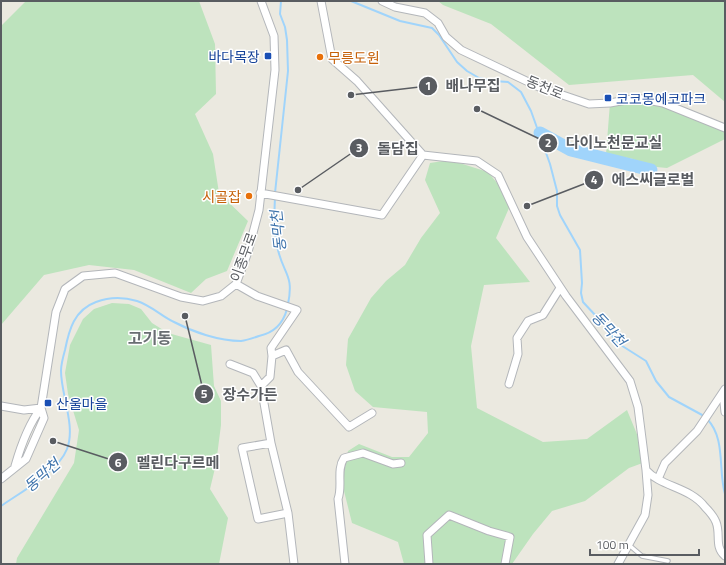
<svg xmlns="http://www.w3.org/2000/svg" width="726" height="565" viewBox="0 0 726 565" font-family="'Titillium Web','Noto Sans KR',sans-serif">
<style>
.green{fill:#bde3bd}
.lines{fill:none;stroke-linecap:round;stroke-linejoin:round}
.stream{stroke:#a0d4fb;stroke-width:2}
.river{stroke:#a0d4fb;stroke-width:13}
.lane-casing{stroke:#b3b6ba;stroke-width:5.5}
.street-casing{stroke:#b3b6ba;stroke-width:9}
.lane{stroke:#fff;stroke-width:3.5}
.street{stroke:#fff;stroke-width:7}
.transit-dot{fill:#1a4fb4;stroke:#fff;stroke-width:1.5}
.food-dot{fill:#e8710a;stroke:#fff;stroke-width:1.5}
.labels{text-anchor:middle;dominant-baseline:central;stroke-width:3;stroke-linejoin:round;paint-order:stroke}
.transit-label{font-size:14px;fill:#164399;stroke:#fff;text-anchor:start}
.food-label{font-size:14px;fill:#c56008;stroke:#fff;text-anchor:start}
.street-label{font-size:14px;fill:#595c61;stroke:#fff}
.water-label{font-size:15px;font-style:italic;fill:#3f74ac;stroke:#fff}
.quarter-label{font-size:16px;font-weight:bold;fill:#6a6e73;stroke:#fff}
.leader{fill:none;stroke:#595c61;stroke-width:1.5}
.callout-dot{fill:#595c61;stroke:#fff;stroke-width:1.5}
.mark-label{font-size:12px;text-anchor:middle;font-weight:bold;fill:#fff}
.callout-label{font-size:15px;text-anchor:middle;font-weight:bold;fill:#595c61;stroke:#fff;stroke-width:3;stroke-linejoin:round;paint-order:stroke}
</style>
<rect width="100%" height="100%" fill="#ebe9e0"/>
<path class="green" d="M26 1H199L215 44 216 94 195 114 213 154 219 193 248 221 227 271 206 279 191 293 134 270 89 265 44 275 1 325V26Z
M438 1H725V102L693 75 569 85 491 24 443 5Z
M610 103H663L725 128V139L667 168 646 166 633 159 606 154Z
M450 160 488 172 512 201 496 238 530 282 484 285 471 346 477 408 543 442 587 439 627 410 648 461 629 468 585 501 552 511 533 534 512 564H404L398 542 352 523 342 483 348 451 359 444 392 457H409L428 433 427 412 373 407 355 391 346 365 348 339 371 298 386 281 405 265 421 238 440 213 425 180 430 163Z
M112 303 129 304 141 309 152 323 168 333 211 345 214 386 221 401V425L216 464 210 489 228 518 219 564H16L17 558 74 463 79 430 68 394 65 373 70 345 83 319 94 309Z"/>
<g class="lines">
<path class="stream" d="M351 1 400 21 432 28 439 35 457 62 467 71 479 78 494 81 508 82 521 92 531 111 550 164 557 191V206L560 215 580 250 582 283 581 293 583 302 609 330 616 342 646 361 656 381 669 397 704 416
M275 193 288 71 287 40 285 27 280 14 281 1
M275 198C274 215 274 233 278 250 284 275 294 275 288 304
M707 419C726 438 718 471 725 494
M1 506C21 492 58 472 67 449 76 426 61 395 61 371 61 364 63 357 65 350 69 330 74 310 96 302 109 297 124 297 137 301 152 306 161 316 174 322 193 332 219 341 241 341 247 340 253 338 259 336 273 333 283 324 287 309"/>
<path class="river" d="M540 133 571 150 651 170"/>
<defs>
<path id="lane" d="M629 545 642 556 668 561"/>
<path id="street" d="M321 1 332 59 357 81 423 155 477 161 498 175 527 237 566 296 630 381 638 407 646 470C661 487 690 487 705 507 709 511 714 517 716 522 721 534 714 547 725 556
M382 1 395 7 425 13 438 23 446 37 461 50 539 87 589 104 610 103 637 98 663 103 725 128
M260 193 382 215 423 155
M236 284 257 296 297 310 271 348 272 356
M230 364 253 373 261 386
M509 384 518 354 517 338 528 321 543 315 560 288
M725 399 724 403 725 412
M1 406 24 410 41 408
M271 443 242 448 258 519 288 513
M15 466C21 445 28 425 41 408
M1 479 26 459 44 418 41 408 56 312 65 289 83 276 115 273 181 297 203 301 221 296 236 284 248 252 259 210 275 70 274 36 261 1
M658 479 665 463 697 431 725 389
M294 564 288 513 271 443 261 386 270 377 272 356 286 350 298 372 349 427 372 413
M345 564 338 499C343 486 336 470 344 458L363 453 393 464 401 463
M429 564 427 535 449 515 489 531 510 537 505 564
M618 564 645 515 648 495 646 470"/>
</defs>
<use href="#lane" class="lane-casing"/>
<use href="#street" class="street-casing"/>
<use href="#lane" class="lane"/>
<use href="#street" class="street"/>
</g>
<g class="transit-dot">
<rect x="264" y="52" width="8" height="8" rx="2"/>
<rect x="604" y="94" width="8" height="8" rx="2"/>
<rect x="44" y="399" width="8" height="8" rx="2"/>
</g>
<g class="food-dot">
<circle cx="320" cy="57" r="4"/>
<circle cx="249" cy="196" r="4"/>
</g>
<g class="labels">
<g class="transit-label">
<text x="260" y="56" text-anchor="end">바다목장</text>
<text x="616" y="98">코코몽에코파크</text>
<text x="56" y="403">산울마을</text>
</g>
<g class="food-label">
<text x="328" y="57">무릉도원</text>
<text x="241" y="196" text-anchor="end">시골잡</text>
</g>
<g class="street-label">
<text transform="translate(545 87) rotate(22)">동천로</text>
<text transform="translate(243 257) rotate(-70)">이종무로</text>
</g>
<g class="water-label">
<text transform="translate(278 231) rotate(-96)">동막천</text>
<text transform="translate(609 329) rotate(47)">동막천</text>
<text transform="translate(42 475) rotate(-41)">동막천</text>
</g>
<g class="quarter-label">
<text x="150" y="338">고기동</text>
</g>
</g>
<path class="leader" d="M351 95L428 86M477 109L548 143M298 190L359 148M527 206L594 180M185 316L204 394M53 441L118 462"/>
<g class="callout-dot">
<circle cx="351" cy="95" r="4"/>
<circle cx="477" cy="109" r="4"/>
<circle cx="298" cy="190" r="4"/>
<circle cx="527" cy="206" r="4"/>
<circle cx="185" cy="316" r="4"/>
<circle cx="53" cy="441" r="4"/>
<circle cx="428" cy="86" r="10"/>
<circle cx="548" cy="143" r="10"/>
<circle cx="359" cy="148" r="10"/>
<circle cx="594" cy="180" r="10"/>
<circle cx="204" cy="394" r="10"/>
<circle cx="118" cy="462" r="10"/>
</g>
<g class="mark-label">
<text x="428" y="90">1</text>
<text x="548" y="147">2</text>
<text x="359" y="152">3</text>
<text x="594" y="184">4</text>
<text x="204" y="398">5</text>
<text x="118" y="467">6</text>
</g>
<g class="callout-label">
<text x="473" y="91">배나무집</text>
<text x="614" y="148">다이노천문교실</text>
<text x="398" y="154">돌담집</text>
<text x="653" y="185">에스씨글로벌</text>
<text x="250" y="400">장수가든</text>
<text x="178" y="468">멜린다구르메</text>
</g>
<rect width="726" height="565" fill="none" stroke="#595c61" stroke-width="4"/>
<path d="M590 549v6h109v-6" fill="none" stroke="#595c61" stroke-width="2"/>
<text x="596" y="549" font-size="12" fill="#595c61" stroke="#ffffff" stroke-width="3" paint-order="stroke">100 m</text>
</svg>
